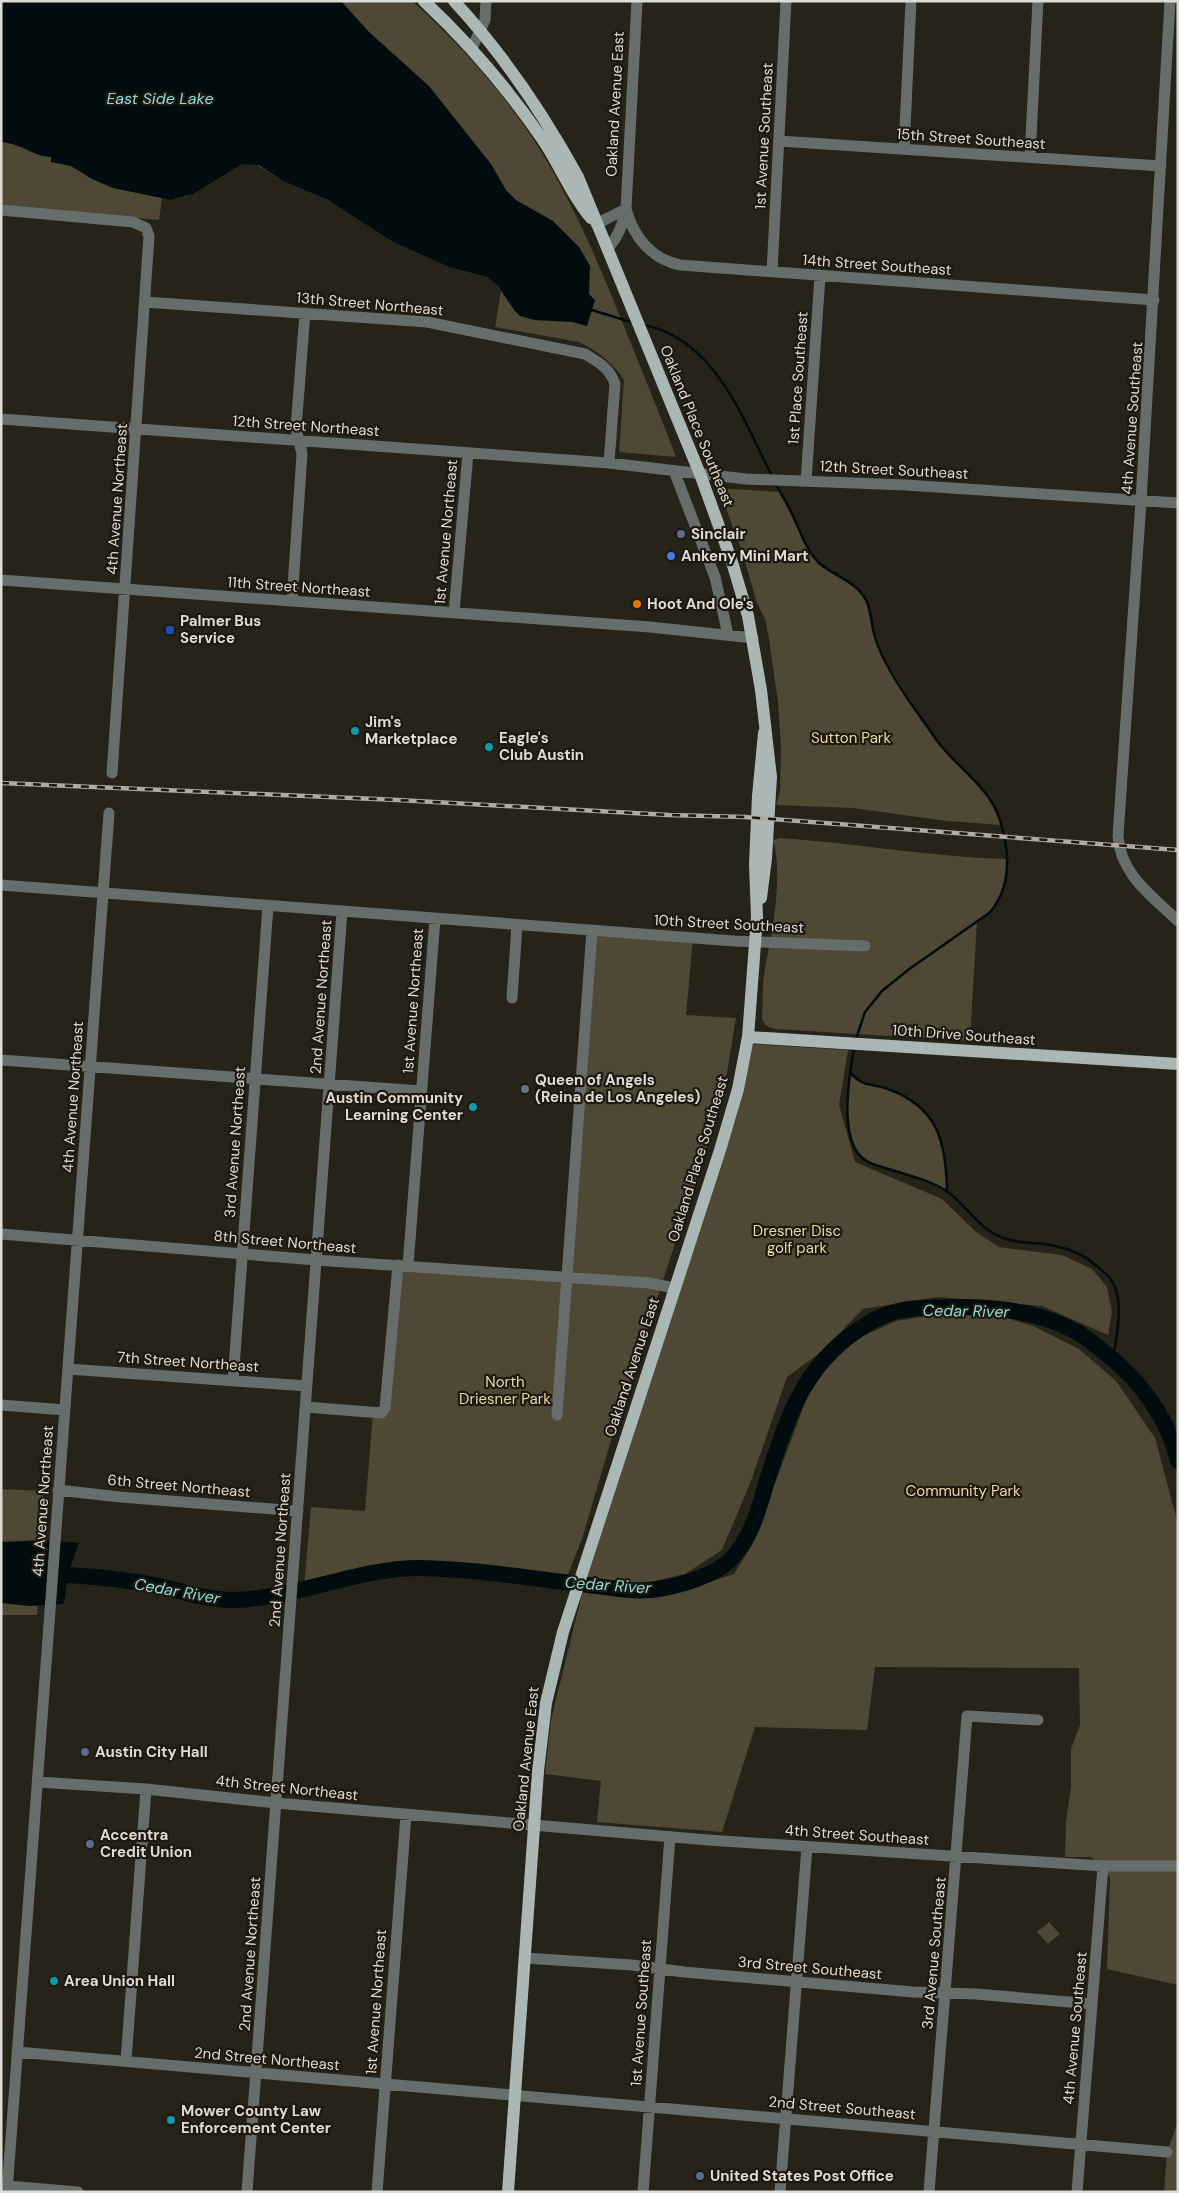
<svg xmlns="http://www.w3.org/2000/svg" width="1179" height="2193" viewBox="0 0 1179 2193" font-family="'DM Sans',sans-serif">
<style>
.green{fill:#4f4834}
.water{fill:#000c0d}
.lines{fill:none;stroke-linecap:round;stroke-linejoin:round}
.stream{stroke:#000c0d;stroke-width:2.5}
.river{stroke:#000c0d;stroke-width:16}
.minor{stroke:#666d6b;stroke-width:11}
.major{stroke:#aab7b4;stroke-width:12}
.rail-casing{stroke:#aeaba4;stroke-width:4.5}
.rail{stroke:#1d1910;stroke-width:2.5;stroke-dasharray:8;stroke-linecap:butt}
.service-dot{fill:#5c6f8a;stroke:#1d1910;stroke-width:2}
.shop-dot{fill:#3f7fe0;stroke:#1d1910;stroke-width:2}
.food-dot{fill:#e8710a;stroke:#1d1910;stroke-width:2}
.transit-dot{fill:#1a4fb4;stroke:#1d1910;stroke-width:2}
.culture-dot{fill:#0f9aa8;stroke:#1d1910;stroke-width:2}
.worship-dot{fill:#6b7280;stroke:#1d1910;stroke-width:2}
.labels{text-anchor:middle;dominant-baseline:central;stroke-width:4.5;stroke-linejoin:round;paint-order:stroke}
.street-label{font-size:15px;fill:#dddbd5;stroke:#1d1910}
.poi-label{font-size:15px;font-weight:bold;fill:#dddbd5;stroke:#1d1910;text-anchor:start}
.park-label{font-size:15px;fill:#ecd8a2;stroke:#1d1910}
.water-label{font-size:16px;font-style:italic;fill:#8fd9dc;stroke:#1d1910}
</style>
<rect width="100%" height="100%" fill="#262319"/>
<path class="green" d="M1 1H412C461 45 505 94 540 150 574 205 599 264 623 324 641 368 659 412 676 457L619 452 624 380C614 364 596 350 579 342L495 327 501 291 497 285 487 277 449 267 393 242 328 200 283 181 254 163 242 164 185 197 171 200 162 198 159 220 1 205Z
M718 488 780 492 808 550 820 564 858 590 866 600 874 637 885 660 922 720 942 746 975 782 991 801 1001 825 947 821 853 808 776 805 780 791 781 749 778 702 769 639 765 619 757 603 741 548Z
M780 838C856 843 930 857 1006 859 1008 889 1003 904 977 921L970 1041 775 1029C767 1027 764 1025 762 1018 763 1000 762 981 766 963 773 928 783 874 773 840Z
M592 930 693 938 686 1015 736 1018 724 1090 716 1117 610 1444 582 1539 565 1582C505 1575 443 1563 382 1570 355 1573 331 1584 304 1589L311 1507 365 1511 373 1412 381 1413 398 1265 566 1278Z
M752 1044 848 1050 839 1105 855 1162 942 1199 976 1232 999 1247 1062 1255 1092 1269 1107 1287 1112 1312 1108 1335 1042 1306 938 1297 863 1309 821 1352 787 1377 751 1481 722 1550 685 1574 641 1584 586 1580 678 1289 737 1115Z
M850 1073C868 1089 869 1082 888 1089 939 1108 946 1142 947 1191 930 1184 914 1177 897 1171 887 1168 873 1166 864 1160 843 1144 847 1096 850 1073Z
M946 1313 999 1316 1033 1326 1079 1349 1116 1381 1155 1438 1178 1524V1985L1107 1969 1110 1877 1091 1857H1065L1066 1821 1071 1787V1749L1080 1725 1079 1668 875 1667 867 1730 755 1727 722 1832 597 1822 601 1781 545 1774 551 1720 583 1590C604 1594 627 1600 648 1598 677 1596 707 1582 734 1574L752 1545 809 1392 831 1361 859 1338 896 1321Z
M1 1489 43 1491V1530L37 1615H1Z
M1049 1922 1060 1934 1048 1944 1037 1932Z
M1178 2122V2192H1164L1167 2152Z"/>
<path class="water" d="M1 1H341L369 32 429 86 491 164 506 190 516 200 553 221 579 247 590 266 589 294 595 300 587 326 572 322 534 320 520 316 515 311 497 285 487 277 449 267 393 242 328 200 283 181 259 165 242 164 193 194 171 200 113 188 92 179 71 166 51 162V157C32 156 23 144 1 142Z
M44 1540 79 1543 68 1574 64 1604 29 1606 1 1603V1542Z"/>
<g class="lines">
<path class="stream" d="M592 310 634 323
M644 325C715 339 743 419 772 476
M776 484C780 493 786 501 790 510 800 528 804 548 819 563 834 576 856 581 866 600 872 612 871 625 875 637 882 663 908 700 924 722 930 730 935 739 942 747 961 770 991 790 1000 820 1010 851 1012 888 989 913L908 970 882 991 865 1012 856 1039
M854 1049C849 1078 835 1152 873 1164 892 1171 932 1180 948 1192 968 1207 980 1231 1006 1239 1022 1244 1039 1242 1055 1246 1071 1249 1086 1256 1099 1268 1102 1271 1107 1274 1110 1278 1126 1300 1116 1335 1113 1360
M850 1073C867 1089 869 1082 888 1089 938 1107 946 1142 947 1190"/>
<path class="river" d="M1 1573C50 1573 101 1576 149 1584 177 1589 204 1600 232 1600 297 1599 355 1568 420 1568 474 1569 528 1578 581 1584 606 1587 634 1593 659 1589 682 1585 713 1576 730 1560 752 1539 760 1505 768 1477 786 1423 800 1375 847 1338 864 1325 881 1314 903 1310 919 1307 935 1308 952 1307 994 1306 1038 1311 1075 1331 1086 1337 1095 1345 1104 1352 1139 1379 1168 1417 1178 1461"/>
<path class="minor" d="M1170 1 1141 501 1118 836C1120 874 1153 897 1178 921
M472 48 485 20 486 1
M779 141 1161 166
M904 149 911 1
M1030 157 1038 1
M626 209C633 236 651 259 680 265L1154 300
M1 210 133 222 146 228 149 236 112 773
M596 224 626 209
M607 249C618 238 623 225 626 209L637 1
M772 272 786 1
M145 302 427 322 585 354C598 362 610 368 615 384L609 463
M1 419 609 463 746 479 906 485 1178 503
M674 471 715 577 728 635
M806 481 820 276
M1 580 650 627 753 638
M292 601 302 454 296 428 305 313
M454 613 468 453
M1 885 734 941 865 946
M512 998 517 925
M1 1060 421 1091
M1 1234 316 1260 649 1283 674 1288
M408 1266 435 919
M68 1369 307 1386
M233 1381 268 906
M1 1405 65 1410
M306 1407 381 1413 385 1408 398 1265
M557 1415 592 930
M58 1490 120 1497 298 1511
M38 1782 146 1789 276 1803 708 1840 1103 1866H1178
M525 1958 632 1965 684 1972 913 1992 976 1994 1092 2004
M17 2052 1167 2152
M126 2061 146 1789
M7 2186 78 2192
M7 2192 109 813
M247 2192 342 911
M377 2192 406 1815
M643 2192 670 1837
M780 2192 807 1847
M929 2192 967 1716 1038 1720
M1077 2192 1103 1866"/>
<path class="major" d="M424 1C469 43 508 89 543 140 560 165 571 195 591 218
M454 1C504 55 543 113 578 177L700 474 732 562 748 616 761 690 771 777 766 858 761 898
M748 1037 1178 1064
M508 2192 538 1771 546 1703 563 1632 720 1150 738 1089 748 1037 757 917 755 864 758 796 764 733"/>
<defs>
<path id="rail" d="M1 783 398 800 669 815 745 817 1178 850"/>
</defs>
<use href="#rail" class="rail-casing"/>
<use href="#rail" class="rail"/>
</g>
<g class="service-dot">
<circle cx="681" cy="534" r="5"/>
<circle cx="85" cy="1752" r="5"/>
<circle cx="90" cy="1844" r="5"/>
<circle cx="700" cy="2176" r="5"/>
</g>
<circle class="shop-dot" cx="671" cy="556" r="5"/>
<circle class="food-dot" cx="637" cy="604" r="5"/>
<rect class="transit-dot" x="165" y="625" width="10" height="10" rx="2.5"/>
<g class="culture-dot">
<circle cx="355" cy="731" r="5"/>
<circle cx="489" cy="747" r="5"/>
<circle cx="473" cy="1107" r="5"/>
<circle cx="54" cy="1981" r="5"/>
<circle cx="171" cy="2120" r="5"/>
</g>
<circle class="worship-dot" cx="525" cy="1089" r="5"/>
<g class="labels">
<g class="street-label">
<text transform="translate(615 104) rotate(-87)">Oakland Avenue East</text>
<text transform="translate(764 136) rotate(-87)">1st Avenue Southeast</text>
<text transform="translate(971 139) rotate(4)">15th Street Southeast</text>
<text transform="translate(877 265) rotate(4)">14th Street Southeast</text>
<text transform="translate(370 304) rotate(5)">13th Street Northeast</text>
<text transform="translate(798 378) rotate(-86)">1st Place Southeast</text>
<text transform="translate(1132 418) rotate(-86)">4th Avenue Southeast</text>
<text transform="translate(306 426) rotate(4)">12th Street Northeast</text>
<text transform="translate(697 426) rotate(68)">Oakland Place Southeast</text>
<text transform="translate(894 470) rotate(3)">12th Street Southeast</text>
<text transform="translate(117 499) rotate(-86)">4th Avenue Northeast</text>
<text transform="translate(446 532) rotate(-85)">1st Avenue Northeast</text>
<text transform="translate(299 587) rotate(4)">11th Street Northeast</text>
<text transform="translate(729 924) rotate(3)">10th Street Southeast</text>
<text transform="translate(321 997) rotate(-86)">2nd Avenue Northeast</text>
<text transform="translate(413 1001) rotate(-86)">1st Avenue Northeast</text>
<text transform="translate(964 1035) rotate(4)">10th Drive Southeast</text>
<text transform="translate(73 1097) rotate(-86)">4th Avenue Northeast</text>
<text transform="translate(235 1142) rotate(-86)">3rd Avenue Northeast</text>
<text transform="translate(698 1159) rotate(-73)">Oakland Place Southeast</text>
<text transform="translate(285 1242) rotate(5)">8th Street Northeast</text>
<text transform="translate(188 1362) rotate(4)">7th Street Northeast</text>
<text transform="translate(632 1367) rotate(-72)">Oakland Avenue East</text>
<text transform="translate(179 1486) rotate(5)">6th Street Northeast</text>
<text transform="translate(43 1501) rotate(-86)">4th Avenue Northeast</text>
<text transform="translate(280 1550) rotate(-86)">2nd Avenue Northeast</text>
<text transform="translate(526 1759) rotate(-84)">Oakland Avenue East</text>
<text transform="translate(287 1788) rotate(6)">4th Street Northeast</text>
<text transform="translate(857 1835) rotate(4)">4th Street Southeast</text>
<text transform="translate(934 1953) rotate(-85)">3rd Avenue Southeast</text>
<text transform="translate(250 1954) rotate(-86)">2nd Avenue Northeast</text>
<text transform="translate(810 1968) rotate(5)">3rd Street Southeast</text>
<text transform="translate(376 2002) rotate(-86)">1st Avenue Northeast</text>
<text transform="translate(641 2013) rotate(-86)">1st Avenue Southeast</text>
<text transform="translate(1075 2028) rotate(-85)">4th Avenue Southeast</text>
<text transform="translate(267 2059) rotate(5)">2nd Street Northeast</text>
<text transform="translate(842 2108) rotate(5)">2nd Street Southeast</text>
</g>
<g class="poi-label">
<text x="691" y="534">Sinclair</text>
<text x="681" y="556">Ankeny Mini Mart</text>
<text x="647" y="604">Hoot And Ole's</text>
<text x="180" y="621">Palmer Bus<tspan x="180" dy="17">Service</tspan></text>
<text x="365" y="722">Jim's<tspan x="365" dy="17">Marketplace</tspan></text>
<text x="499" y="738">Eagle's<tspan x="499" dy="17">Club Austin</tspan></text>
<text x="535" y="1080">Queen of Angels<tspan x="535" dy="17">(Reina de Los Angeles)</tspan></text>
<text x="463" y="1098" text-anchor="end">Austin Community<tspan x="463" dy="17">Learning Center</tspan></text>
<text x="95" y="1752">Austin City Hall</text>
<text x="100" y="1835">Accentra<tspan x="100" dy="17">Credit Union</tspan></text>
<text x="64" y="1981">Area Union Hall</text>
<text x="181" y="2111">Mower County Law<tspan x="181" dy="17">Enforcement Center</tspan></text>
<text x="710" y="2176">United States Post Office</text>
</g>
<g class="park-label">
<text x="851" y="738">Sutton Park</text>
<text x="797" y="1231">Dresner Disc<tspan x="797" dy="17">golf park</tspan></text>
<text x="505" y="1382">North<tspan x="505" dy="17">Driesner Park</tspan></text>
<text x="963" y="1491">Community Park</text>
</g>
<g class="water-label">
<text x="160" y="98">East Side Lake</text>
<text transform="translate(966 1311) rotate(1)">Cedar River</text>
<text transform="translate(608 1585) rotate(4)">Cedar River</text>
<text transform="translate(177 1591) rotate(10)">Cedar River</text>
</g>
</g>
<rect width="1179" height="2193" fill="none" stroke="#dddbd5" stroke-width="5"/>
</svg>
